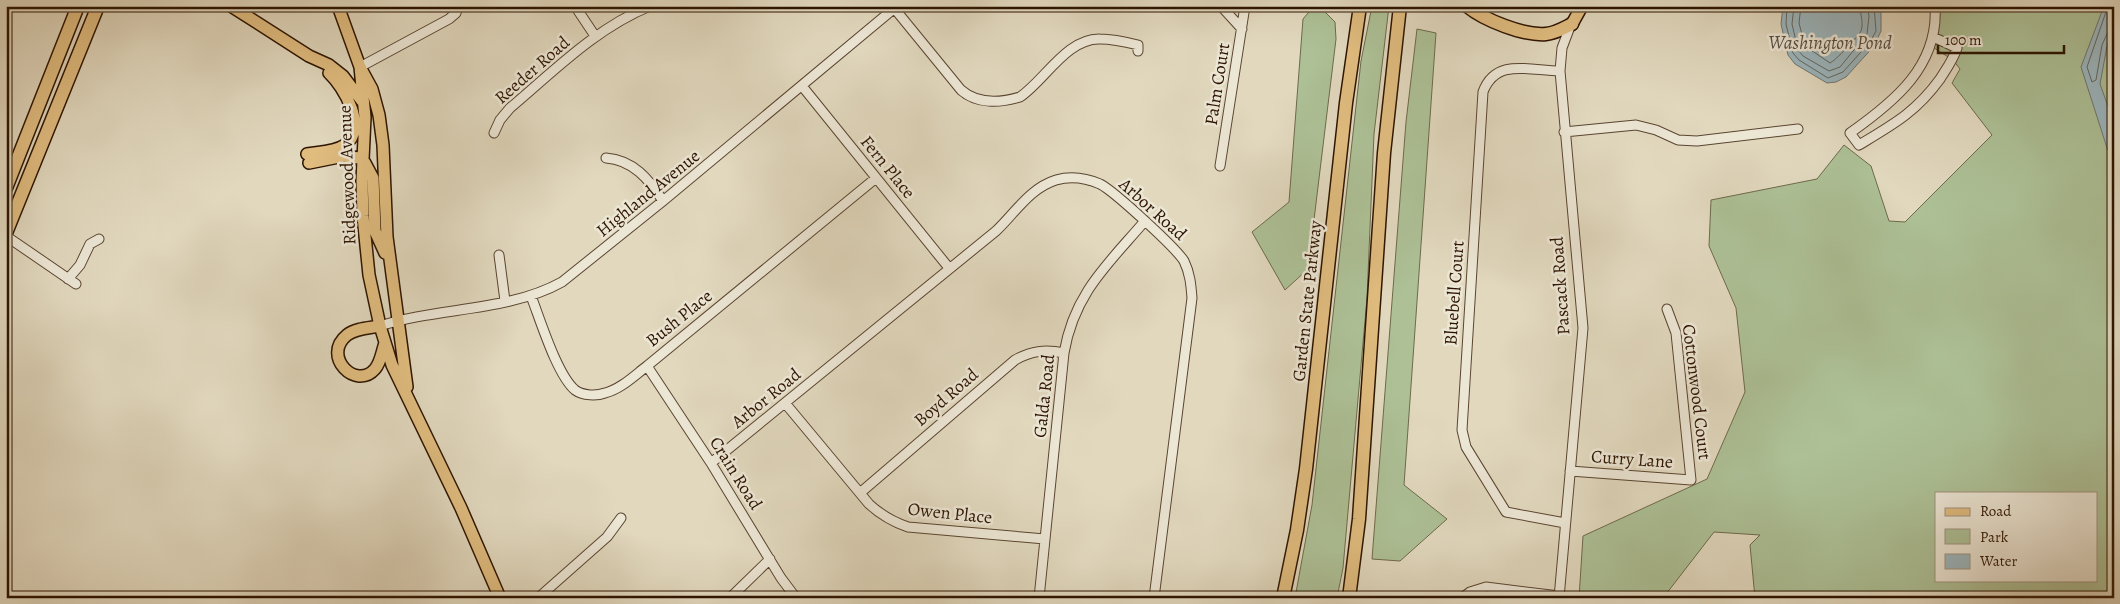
<svg xmlns="http://www.w3.org/2000/svg" width="2120" height="604" viewBox="0 0 2120 604" font-family="Alegreya,serif">
<style>
.green{fill:#adc096;stroke:#6d6a4b;fill-rule:evenodd}
.water{fill:#9bb6be;stroke:#6f7572}
.lines{fill:none;stroke-linecap:round;stroke-linejoin:round}
.shore{stroke:#64655f;stroke-width:1}
.minor-casing{stroke:#5a4530;stroke-width:11}
.major-casing{stroke:#2d1400;stroke-width:14}
.highway-casing{stroke:#2d1400;stroke-width:15}
.minor{stroke:#ece6d5;stroke-width:9}
.major{stroke:#e0bc7f;stroke-width:11}
.highway{stroke:#e0bc7f;stroke-width:12}
.labels{text-anchor:middle;dominant-baseline:central;stroke-width:5;stroke-linejoin:round;paint-order:stroke}
.street-label{font-size:18px;fill:#2d1400;stroke:#ece6d5}
.water-label{font-size:19px;font-style:italic;fill:#544d42;stroke:#ece6d5}
</style>
<rect width="100%" height="100%" fill="#e1d8be"/>
<filter id="stains"><feTurbulence type="fractalNoise" baseFrequency=".004" numOctaves="4"/><feColorMatrix values="0 0 0 0 .2 0 0 0 0 .09 0 0 0 0 .02 0 0 0 .5 -.17"/></filter>
<radialGradient id="worn" r=".72"><stop offset=".6" stop-color="#630" stop-opacity="0"/><stop offset="1" stop-color="#630" stop-opacity=".3"/></radialGradient>
<path class="green" d="M1314 6H1319L1335 22 1336 39 1308 269 1285 290 1252 232 1289 202 1303 19Z
M1372 6H1389L1374 134 1367 298 1343 568 1337 598H1295L1312 505 1361 61Z
M1935 6H2114V598H1755L1750 545 1760 535 1714 532 1663 598H1579L1583 536 1707 479 1745 392 1736 308 1709 246 1711 200 1817 179 1844 145 1871 166 1889 221 1905 222 1992 135 1952 83 1960 69 1953 60 1931 46ZM1936 493H2096V580H1936Z
M1417 29 1436 33 1404 485 1447 519 1400 561 1372 559 1406 122Z"/>
<path class="water" d="M1878 6 1881 14V31L1874 46 1846 77 1836 82 1827 83 1795 64 1788 55 1781 24 1783 6Z
M2104 6H2114V30L2107 46 2100 84 2114 123V156L2108 151 2081 67Z"/>
<g class="lines">
<path class="shore" d="M1787 6 1786 24 1793 53 1799 60 1828 78 1843 72 1870 42 1876 31 1874 6
M1794 6 1792 24 1798 50 1803 56 1829 71 1840 67 1867 34 1869 16 1867 6
M1801 6 1799 23 1805 46 1830 63C1835 61 1859 36 1861 31 1864 23 1860 14 1860 6
M2108 6 2087 67 2092 82 2096 80 2102 45 2107 34 2114 30"/>
<defs>
<path id="minor" d="M575 6 595 36
M1221 6 1242 29
M894 8 961 90C977 104 1000 103 1020 97 1045 80 1067 38 1100 39 1113 39 1126 42 1138 45V51
M1933 37 1957 48C1953 60 1947 68 1940 79 1916 112 1894 124 1859 145L1850 133C1894 102 1939 66 1935 6
M360 67 449 19 456 13 458 6
M1560 71C1531 71 1496 57 1483 92L1462 430 1466 447 1506 512 1565 523
M802 86 949 268
M1564 132 1636 125 1656 130 1678 140 1697 141 1798 129
M494 133 500 120 510 108C554 71 596 28 650 6
M606 158C633 160 649 179 663 201
M1220 166 1245 6
M6 236 76 284
M499 255 505 301
M68 279 80 265 90 244 99 239
M531 296C540 319 557 375 575 390 583 396 597 396 605 393 621 389 635 375 647 366L876 178
M380 326C438 307 508 312 562 282L663 201 897 6
M647 366 711 463 781 578 796 598
M785 403 869 504C881 515 893 522 908 527L1045 539
M711 463 996 231C1015 213 1030 188 1056 180 1070 176 1086 178 1100 184 1114 191 1176 248 1184 261 1190 273 1191 285 1192 298L1154 598
M1570 471 1691 480 1676 333 1667 309
M860 493 1015 360C1031 351 1045 349 1064 353
M538 598 607 537 621 518
M730 598 770 559
M1039 598 1064 353C1074 294 1107 265 1144 222
M1462 598 1470 592 1486 587 1559 596
M1559 598 1583 328 1560 71 1562 48 1571 24"/>
<path id="major" d="M231 6 309 56 329 65 343 76 362 101
M338 6 360 67 372 89 379 115 383 145 387 237 407 387
M1572 24 1582 6
M360 67 365 117 362 181 363 216 369 275 380 326 392 365 461 508 500 598
M307 154C319 152 335 152 345 145 368 128 344 87 329 73
M309 163 344 156 359 158 365 163 373 178 375 231 385 253
M380 326C370 328 356 328 347 335 321 356 356 391 375 369 381 362 382 351 385 343"/>
<path id="highway" d="M1467 6C1484 20 1524 36 1546 34 1556 33 1564 28 1572 24
M6 188 78 6
M6 233 98 6
M1283 598 1297 530 1306 469 1346 103 1360 6
M1349 598 1359 519 1384 153 1400 6"/>
</defs>
<use href="#minor" class="minor-casing"/>
<use href="#major" class="major-casing"/>
<use href="#highway" class="highway-casing"/>
<use href="#minor" class="minor"/>
<use href="#major" class="major"/>
<use href="#highway" class="highway"/>
</g>
<g class="labels">
<g class="street-label">
<text transform="translate(532 70) rotate(-41)">Reeder Road</text>
<text transform="translate(1217 84) rotate(-81)">Palm Court</text>
<text transform="translate(888 167) rotate(51)">Fern Place</text>
<text transform="translate(347 175) rotate(-92)">Ridgewood Avenue</text>
<text transform="translate(648 193) rotate(-39)">Highland Avenue</text>
<text transform="translate(1153 209) rotate(42)">Arbor Road</text>
<text transform="translate(1560 286) rotate(-94)">Pascack Road</text>
<text transform="translate(1454 293) rotate(-86)">Bluebell Court</text>
<text transform="translate(1307 301) rotate(-84)">Garden State Parkway</text>
<text transform="translate(679 318) rotate(-39)">Bush Place</text>
<text transform="translate(1697 392) rotate(83)">Cottonwood Court</text>
<text transform="translate(1044 396) rotate(-84)">Galda Road</text>
<text transform="translate(946 397) rotate(-41)">Boyd Road</text>
<text transform="translate(766 398) rotate(-39)">Arbor Road</text>
<text transform="translate(1632 459) rotate(4)">Curry Lane</text>
<text transform="translate(736 473) rotate(58)">Crain Road</text>
<text transform="translate(950 513) rotate(6)">Owen Place</text>
</g>
<g class="water-label">
<text x="1830" y="43">Washington Pond</text>
</g>
</g>
<rect width="2120" height="604" fill="none" stroke="#e1d8be" stroke-width="25"/>
<rect x="8" y="8" width="2105" height="589" fill="none" stroke="#2d1400" stroke-width="2.5"/>
<rect x="12" y="12" width="2095" height="579" fill="none" stroke="#2d1400"/>
<rect x="1935" y="492" width="162" height="90" fill="#ece6d5" stroke="#a09280"/>
<rect x="1945" y="508" width="25" height="8" fill="#e0bc7f" stroke="#a09280"/>
<text x="1980" y="516" font-size="15" fill="#2d1400">Road</text>
<rect x="1945" y="529" width="25" height="15" fill="#adc096" stroke="#a09280"/>
<text x="1980" y="542" font-size="15" fill="#2d1400">Park</text>
<rect x="1945" y="554" width="25" height="15" fill="#9bb6be" stroke="#a09280"/>
<text x="1980" y="566" font-size="15" fill="#2d1400">Water</text>
<path d="M1938 45v8h126v-8" fill="none" stroke="#2d1400" stroke-width="2.5"/>
<text x="1945" y="45" font-size="15" fill="#2d1400" stroke="#ece6d5" stroke-width="4" paint-order="stroke">100 m</text>
<rect width="100%" height="100%" filter="url(#stains)"/>
<rect width="100%" height="100%" fill="url(#worn)"/>
</svg>
